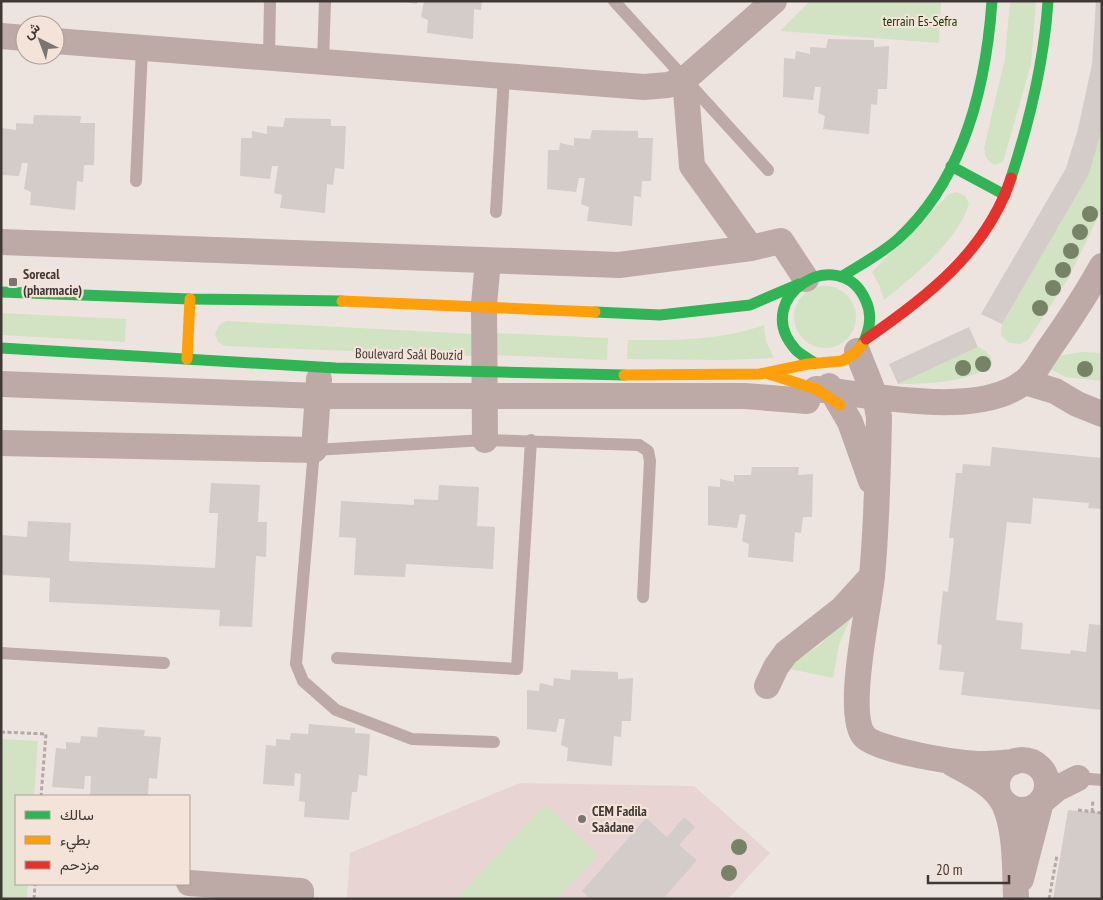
<svg xmlns="http://www.w3.org/2000/svg" width="1103" height="900" viewBox="0 0 1103 900" font-family="'PT Sans Narrow',Vazirmatn,sans-serif">
<style>
.education{fill:#e8d5d3}
.green{fill:#d1e3c2}
.building{fill:#d3ccc8}
.lines{fill:none;stroke-linecap:round;stroke-linejoin:round}
.path{stroke:#b4a7a4;stroke-width:3;stroke-dasharray:4 2.5;stroke-linecap:butt}
.lane{stroke:#bda9a5;stroke-width:12}
.street{stroke:#bda9a5;stroke-width:26}
.fast{stroke:#30b455;stroke-width:11}
.slow{stroke:#ff9f0a;stroke-width:11}
.jam{stroke:#e5322d;stroke-width:11}
.tree{fill:#768366}
.poi-dot{fill:#7c7470;stroke:#f4e3d9;stroke-width:2}
.labels{text-anchor:middle;dominant-baseline:central;stroke-width:4.5;stroke-linejoin:round;paint-order:stroke}
.park-label{font-size:14px;fill:#143403;stroke:#f4e3d9}
.poi-label{font-size:14px;font-weight:bold;fill:#3f3835;stroke:#f4e3d9;text-anchor:start}
.street-label{font-size:14px;fill:#3f3835;stroke:#f4e3d9}
</style>
<rect width="100%" height="100%" fill="#eee4df"/>
<path class="education" d="M520 783 694 786 770 853 728 899H347L350 853Z"/>
<path class="green" d="M810 1H941L939 43 780 31Z
M1010 1H1036L1031 64 1003 162 994 165 986 158 984 148 1005 58Z
M1102 127V209L1068 279 1028 340 1021 344 1009 343 1001 335 1002 324 1089 174Z
M957 192 965 196 969 203C960 239 912 278 884 300L880 287 872 272 949 194Z
M794 317a31 31 0 1 1 62 0a31 31 0 1 1-62 0Z
M1 313 126 319 125 342 1 335Z
M227 321 475 334V356L225 346 218 342 215 333 220 324Z
M764 325 766 341 774 358 724 360 627 359 628 340C675 340 719 341 764 325Z
M494 333 608 338 607 360 494 355Z
M978 347C986 350 993 356 992 365 966 383 928 384 898 384Z
M1082 352 1102 353V381L1065 377 1047 367 1055 356Z
M852 614 839 645 833 678 785 668 820 645Z
M1 739 38 741 34 796H16V884H28L27 899H1Z
M545 805 598 855 556 899H456Z"/>
<path class="building" d="M398 1H417V4Z
M424 1H482L481 10 474 9 473 39 427 33 428 20 421 17Z
M1096 1H1102V127L1100 136 1089 174 1002 324 981 314 1066 168 1078 129 1092 64Z
M828 39 874 40V47L889 46 887 89H878L877 105 871 104 869 134 823 129 825 116 818 113 821 87H815L813 100 783 97 784 58 795 59 796 51 810 54V47L826 48Z
M34 115 81 116 80 123H95L94 165H84L83 182 77 181 75 210 30 205 31 192 24 189 28 163H22L19 176 1 175 2 128 16 130V123L33 124Z
M285 118 331 119V126H346L344 169 335 168 333 185 327 184 325 213 280 208 282 195 274 193 278 166H272L270 179 240 176 241 138H252V131L267 134V126L283 127Z
M592 130 638 131V138H653L651 181H642L641 197 634 196 632 226 587 221 589 207 581 204 585 178H579L576 192 547 189 548 150H559L560 143 574 146V138L590 139Z
M969 327 978 347 898 384 889 364Z
M992 447 1102 458V509L1088 508 1089 503 1033 498 1031 524 1007 522 996 620 1023 623 1021 649 1070 654 1071 650 1086 652 1089 624 1102 625V710L961 695 964 672 939 670 942 645 937 644 943 591 948 592 954 538H949L956 473H962L963 464 990 466Z
M752 467H799L798 475 813 474 812 517H803L801 533 795 532 793 562 748 557 749 544 742 541 746 515 740 514 737 528 708 525V486L720 487V479L734 482V475H751Z
M211 483 260 485 258 522H267L266 557 256 556 252 627 219 626 220 610 49 602 50 578 1 575V535L27 537 28 521 71 523 69 561 215 568 218 513H209Z
M439 485 479 487 477 526 495 527 493 569 406 564 405 577 354 575 356 538 339 537 341 501 414 505V499L438 500Z
M571 670 618 672V679L633 678 631 721H622L621 737 614 736 612 766 567 761 568 748 561 745 565 719H559L556 732 527 729V690L539 691 540 683 553 686 554 678 570 680Z
M309 724 355 728V733L370 734 367 776 359 775 357 792H352L349 820 304 817 305 802 299 801 301 774 295 773 294 786 263 784 266 745 276 746V739L290 740 291 733 308 734Z
M98 727 145 730 144 736 161 737 157 779 149 778 148 795 90 796 91 776H85L84 789 52 787 56 748 66 749V742L80 743 81 736 97 737Z
M1068 810 1102 813V899H1053Z
M684 817 695 827 679 845 697 860 663 899H590L582 891 646 818 667 837Z"/>
<g class="lines">
<path class="path" d="M1 732 46 734 41 796
M1078 810 1102 813
M1092 812 1093 800
M34 899 35 884
M1049 899 1057 855"/>
<path class="lane" d="M614 1 768 170
M269 57 270 1
M323 62 325 1
M136 181 142 48
M496 212 504 76
M1 653 164 663
M337 658 517 669 531 440
M494 742 412 739 336 710 303 681 296 664 314 450 485 440 639 445 648 451 650 461 643 597
M1078 778 1102 780"/>
<path class="street" d="M1 36 25 38
M55 41 644 87 668 85 685 79 774 1
M685 79 692 166 751 248 781 241 806 279
M1 242 619 265 751 248
M857 351 875 396 879 417C878 470 877 523 872 576 869 609 845 712 864 736 876 751 962 764 984 764 994 764 1004 763 1014 762
M1025 382 1055 391 1077 404 1102 414
M1 384 318 396H745L807 401
M829 386 850 422 871 481
M816 389C871 395 978 419 1024 382 1034 375 1042 359 1049 349 1068 322 1086 295 1102 266
M485 440 484 304 488 261
M1 443 314 450 319 379
M767 686 776 667 786 653 842 609 872 576
M997 785a25 25 0 1 1 50 0a25 25 0 1 1-50 0Z
M953 764C970 773 995 785 1004 804 1016 828 1015 871 1016 898
M1021 879 1041 802 1058 788 1078 778
M189 883 301 891V899"/>
<path class="fast" d="M951 166 1005 195
M1011 178C1030 120 1044 63 1048 1
M841 277C860 265 881 254 898 239 964 179 986 87 992 1
M1 292 190 299 342 301
M595 312 660 315 750 305 799 284
M1 348 336 368 624 375
M815 363C809 359 801 355 796 350 748 298 840 240 866 301 873 316 870 330 862 345"/>
<path class="slow" d="M342 301 595 312
M187 359 190 299
M769 374 816 389 840 405
M624 375 760 374 808 364 842 361 855 353 862 345"/>
<path class="jam" d="M866 339C927 297 987 251 1011 178"/>
</g>
<g class="tree">
<circle cx="1090" cy="214" r="8"/>
<circle cx="1080" cy="232" r="8"/>
<circle cx="1071" cy="251" r="8"/>
<circle cx="1063" cy="270" r="8"/>
<circle cx="1053" cy="288" r="8"/>
<circle cx="1040" cy="308" r="8"/>
<circle cx="983" cy="364" r="8"/>
<circle cx="963" cy="368" r="8"/>
<circle cx="1085" cy="369" r="8"/>
<circle cx="739" cy="847" r="8"/>
<circle cx="729" cy="873" r="8"/>
</g>
<g class="poi-dot">
<rect x="8" y="277" width="10" height="10" rx="2.5"/>
<circle cx="582" cy="819" r="5"/>
</g>
<g class="labels">
<g class="park-label">
<text x="920" y="21">terrain Es-Sefra</text>
</g>
<g class="poi-label">
<text x="23" y="274">Sorecal<tspan x="23" dy="16">(pharmacie)</tspan></text>
<text x="592" y="811">CEM Fadila<tspan x="592" dy="16">Saâdane</tspan></text>
</g>
<g class="street-label">
<text transform="translate(409 354) rotate(1)">Boulevard Saâl Bouzid</text>
</g>
</g>
<rect width="1103" height="900" fill="none" stroke="#3f3835" stroke-width="5"/>
<rect x="15" y="795" width="175" height="90" fill="#f4e3d9" stroke="#ac9f97"/>
<rect x="25" y="811" width="25" height="8" fill="#30b455" stroke="#ac9f97"/>
<text x="60" y="820" font-size="15" fill="#3f3835">سالك</text>
<rect x="25" y="836" width="25" height="8" fill="#ff9f0a" stroke="#ac9f97"/>
<text x="60" y="845" font-size="15" fill="#3f3835">بطيء</text>
<rect x="25" y="861" width="25" height="8" fill="#e5322d" stroke="#ac9f97"/>
<text x="60" y="870" font-size="15" fill="#3f3835">مزدحم</text>
<g transform="translate(40 40) rotate(318)"><circle r="24" fill="#f4e3d9" stroke="#ac9f97"/>
<path d="M0-4L9 19L0 12L-9 19Z" fill="#7c7470"/>
<text y="-8" font-size="14" font-weight="bold" text-anchor="middle" fill="#3f3835">ش</text>
</g>
<path d="M928 875v8h81v-8" fill="none" stroke="#3f3835" stroke-width="2.5"/>
<text x="936" y="875" font-size="15" fill="#3f3835" stroke="#f4e3d9" stroke-width="4" paint-order="stroke">20 m</text>
</svg>
